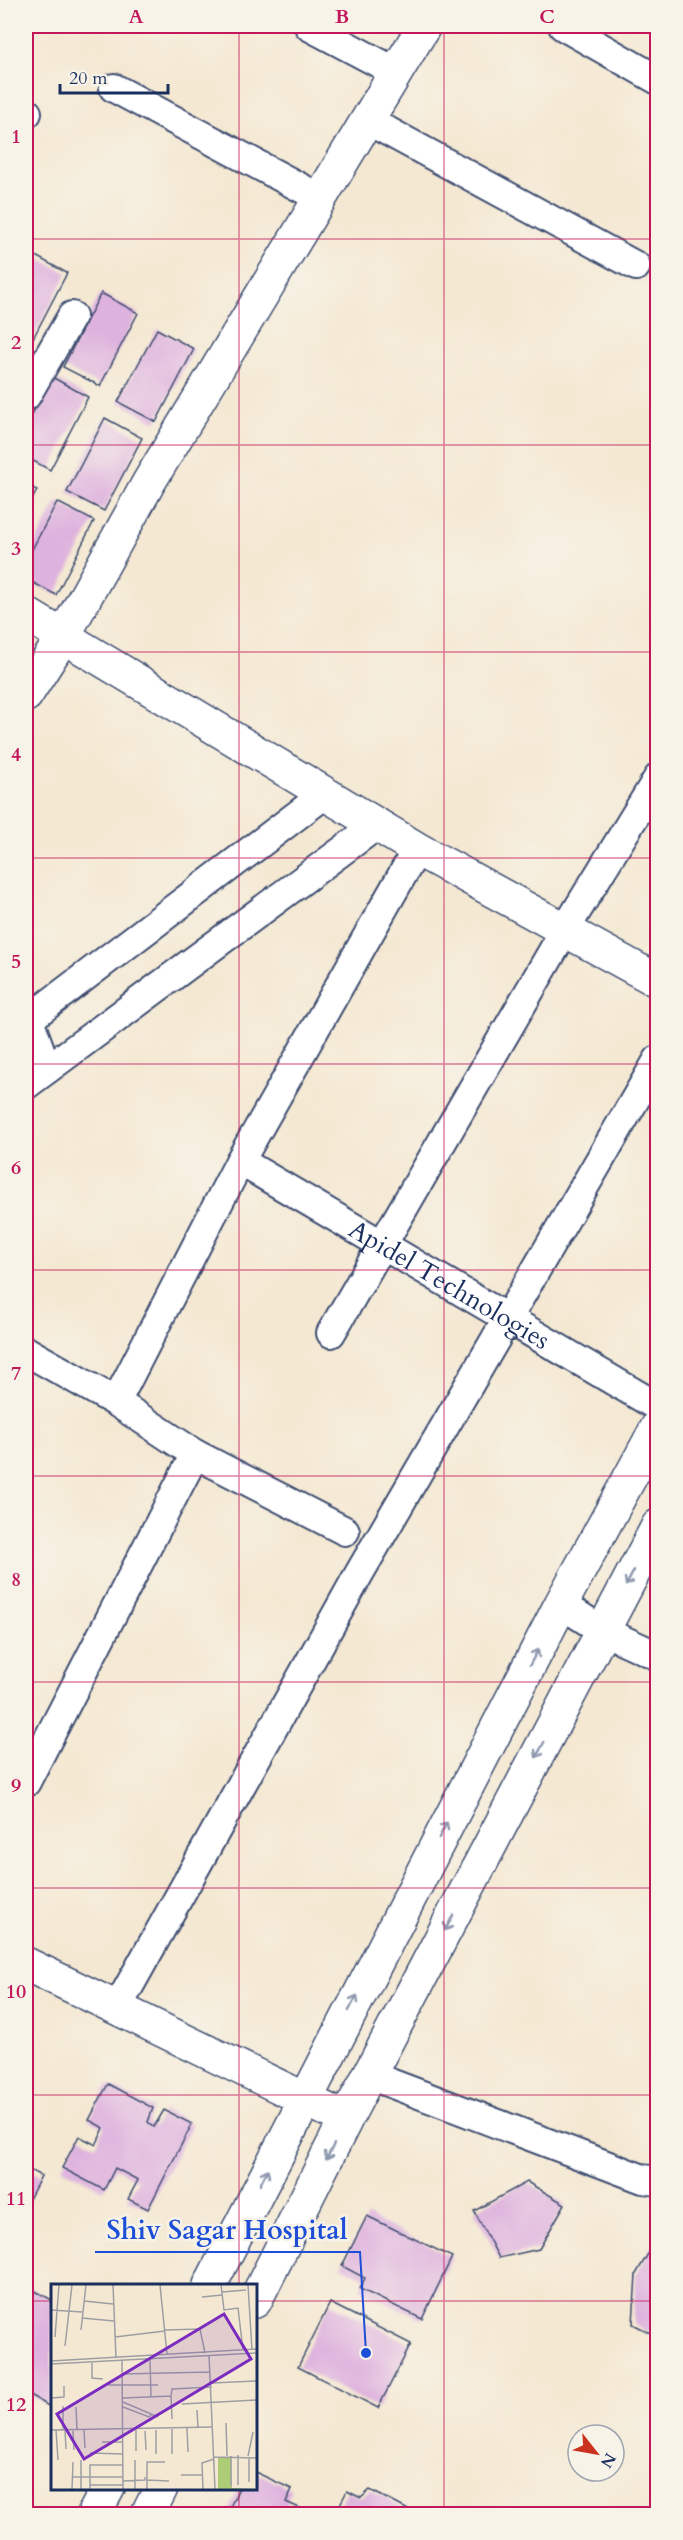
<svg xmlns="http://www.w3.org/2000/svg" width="683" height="2540" viewBox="0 0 683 2540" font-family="Cardo,serif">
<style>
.building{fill:#deb2de}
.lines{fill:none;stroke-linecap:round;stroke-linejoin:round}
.street-casing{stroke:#3c4b6f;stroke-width:32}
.secondary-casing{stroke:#3c4b6f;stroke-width:36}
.street{stroke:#fff;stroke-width:28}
.secondary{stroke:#fff;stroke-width:33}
.oneway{stroke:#8d97ae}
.grid{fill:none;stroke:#c2185b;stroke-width:1.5;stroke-opacity:0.55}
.labels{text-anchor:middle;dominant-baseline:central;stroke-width:5;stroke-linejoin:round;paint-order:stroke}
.street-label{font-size:26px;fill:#1b2f5e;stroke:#f7f3e8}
.inset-road{fill:none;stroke:#9d9ea4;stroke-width:1.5}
.view{fill:#7b2cbf;fill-opacity:0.15;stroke:#7b2cbf;stroke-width:3}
.inset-edge{fill:none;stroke:#1b2f5e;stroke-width:3}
.leader{fill:none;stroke:#1d4ed8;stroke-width:2}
.callout-dot{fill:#1d4ed8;stroke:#f7f3e8;stroke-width:2}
.callout-label{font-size:27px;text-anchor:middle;font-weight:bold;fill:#1d4ed8;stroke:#f7f3e8;stroke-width:5;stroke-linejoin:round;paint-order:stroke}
.neatline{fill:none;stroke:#c2185b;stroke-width:2}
.grid-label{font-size:20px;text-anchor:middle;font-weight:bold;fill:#c2185b}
</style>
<rect width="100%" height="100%" fill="#f7f3e8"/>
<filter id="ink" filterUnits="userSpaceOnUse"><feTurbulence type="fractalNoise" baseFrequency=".0167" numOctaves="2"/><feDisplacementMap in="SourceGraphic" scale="12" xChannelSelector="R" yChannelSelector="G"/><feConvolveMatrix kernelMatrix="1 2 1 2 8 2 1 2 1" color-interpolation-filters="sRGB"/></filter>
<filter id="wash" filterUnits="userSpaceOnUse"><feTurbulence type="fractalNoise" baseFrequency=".008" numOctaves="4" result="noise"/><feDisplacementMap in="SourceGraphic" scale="24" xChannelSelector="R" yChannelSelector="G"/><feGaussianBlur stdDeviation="1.35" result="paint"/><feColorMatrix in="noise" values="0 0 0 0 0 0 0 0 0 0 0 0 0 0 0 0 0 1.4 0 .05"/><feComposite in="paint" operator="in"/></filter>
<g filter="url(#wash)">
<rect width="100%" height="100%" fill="#f4e8d2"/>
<g id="blocks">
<path class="building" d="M30 253 67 273 29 346 26 344V261Z
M101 293 138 313 100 386 63 367Z
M157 329 194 349 156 422 118 402Z
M52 377 88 397 50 470 26 457V426Z
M105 418 142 438 104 511 67 492Z
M26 485 37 490 26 512Z
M57 502 94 521 56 595 26 579V561Z
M108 2084 153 2108 148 2122 154 2127 164 2110 192 2124 148 2209 128 2199 138 2180 115 2168 104 2190 62 2168 79 2136 96 2145 104 2128 89 2120Z
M26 2168 41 2176 26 2205Z
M527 2182 565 2204 539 2249 499 2258 474 2211Z
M367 2216 452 2257 422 2319 360 2289 365 2278 342 2266Z
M658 2237V2337L633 2324 636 2274Z
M26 2286 52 2300V2408L26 2393Z
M330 2303 411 2344 378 2408 298 2367Z
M255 2472 292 2489 286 2502 313 2514H235L228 2511 239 2488H255Z
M370 2490 416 2514H335L347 2491 361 2498Z"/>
</g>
</g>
<g filter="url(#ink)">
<use href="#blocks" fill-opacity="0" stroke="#3c4b6f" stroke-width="1.5"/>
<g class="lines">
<defs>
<g id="street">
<path d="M309 26 396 72"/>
<path d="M563 26 658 80"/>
<path d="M114 88 320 198"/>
<path d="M26 114 27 113"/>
<path d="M367 120 636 266"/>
<path d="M26 396 72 316"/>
<path d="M47 1069 31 1025 33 1016 325 794"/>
<path d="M26 1085 377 825"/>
<path id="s1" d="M240 1161 658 1407"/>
<path d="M331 1333 565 930 658 778"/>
<path d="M26 1351 116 1402"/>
<path d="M195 1454 345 1531"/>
<path d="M561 1604 603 1631 658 1656"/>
<path d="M26 1782 195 1454 116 1402 240 1161 417 849"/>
<path d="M117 2008 360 1572 658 1060"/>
<path d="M369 2075 643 2179 658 2181"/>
</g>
<path id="secondary" d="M26 614 417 849 658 981
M26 695 63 637 149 482 424 26
M26 1964 346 2119
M210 2285 561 1604 658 1426
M255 2301 346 2119 658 1526
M94 2514 108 2488
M148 2514 161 2488"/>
</defs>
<use href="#street" class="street-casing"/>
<use href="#secondary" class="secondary-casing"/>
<use href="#street" class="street"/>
<use href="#secondary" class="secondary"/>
</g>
<defs><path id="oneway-shaft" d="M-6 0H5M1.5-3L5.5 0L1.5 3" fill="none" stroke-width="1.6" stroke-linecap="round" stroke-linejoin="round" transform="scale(1.5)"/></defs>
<g class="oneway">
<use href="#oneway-shaft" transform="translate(630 1578) rotate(118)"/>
<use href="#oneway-shaft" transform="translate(534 1657) rotate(-62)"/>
<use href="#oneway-shaft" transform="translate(540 1750) rotate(118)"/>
<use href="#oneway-shaft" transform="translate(443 1830) rotate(-62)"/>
<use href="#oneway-shaft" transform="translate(449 1923) rotate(118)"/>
<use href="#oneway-shaft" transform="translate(353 2003) rotate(-62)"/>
<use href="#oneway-shaft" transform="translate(330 2152) rotate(117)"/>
<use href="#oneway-shaft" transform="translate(264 2177) rotate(-63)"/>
</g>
</g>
<path class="grid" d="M239 26V2285M444 26V2514M26 239H658M26 445H658M26 652H658M26 858H658M26 1064H658M26 1270H658M26 1476H658M26 1682H658M26 1888H658M26 2095H658M26 2301H52M255 2301H658M239 2488V2514"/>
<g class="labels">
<g class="street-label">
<text stroke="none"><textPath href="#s1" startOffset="243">Apidel Technologies</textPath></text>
</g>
</g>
<g transform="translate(51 2284)">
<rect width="206" height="206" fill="#f4e8d2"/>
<path d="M167 173H180L181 204 205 205H167Z" fill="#accd76"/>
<path class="inset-road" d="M62 1 65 74M109 1 116 70M170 1 173 26 187 24 192 66M197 1 201 66M171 8 195 6M151 13 171 11M33 17 62 20M0 26 31 28M31 34 63 37M30 46 35 1M114 46 149 45 154 69M4 53 8 1M64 53 114 47M14 62 21 1M158 71 164 205M71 76 72 205M99 76 100 113M0 77 206 65M41 79V94L52 95M0 80 206 69M71 90 159 88M161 99 206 97M57 101H107M120 112 121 135M0 114 13 113V102M72 114 120 112 121 105 161 103M72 118 107 133M131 120 206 116M12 122V146M25 123 26 146M72 123 98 133 101 130M146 126 147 144M175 139 176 172M136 144 137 168M121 145V170M0 146 162 143M5 146 7 176M14 146 15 165M33 146 34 164M85 146V167M105 146V170M22 147 23 166M94 147 95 166M51 158H72M39 169 72 170M180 172V202M197 172 202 148M163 173 206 174M84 176V205M130 191H152M22 193H72M96 196 118 197M72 197 94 196V193M198 198V173M39 201H72M187 201V171M21 205 22 178M30 205V176M39 205V181H72M96 205V178H114M152 205 151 179 163 175"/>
<path class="view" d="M173 30 200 75 33 175 6 130Z"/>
<rect width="206" height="206" class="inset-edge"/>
</g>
<path class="leader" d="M366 2353L360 2252H95"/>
<circle class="callout-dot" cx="366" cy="2353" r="6"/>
<g class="callout-label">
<text x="227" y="2239">Shiv Sagar Hospital</text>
</g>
<rect width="683" height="2540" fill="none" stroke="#f7f3e8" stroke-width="66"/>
<g transform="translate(596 2453) rotate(121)"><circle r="28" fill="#f7f3e8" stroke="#9fa5b1" stroke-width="1.5"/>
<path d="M0-4.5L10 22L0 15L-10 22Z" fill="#c8321e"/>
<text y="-9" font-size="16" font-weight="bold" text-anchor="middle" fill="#1b2f5e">N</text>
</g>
<path d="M60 84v9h108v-9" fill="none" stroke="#1b2f5e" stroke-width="3"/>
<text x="69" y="84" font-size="18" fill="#1b2f5e" stroke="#f7f3e8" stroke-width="4.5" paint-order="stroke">20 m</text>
<rect x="33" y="33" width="617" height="2474" class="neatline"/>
<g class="grid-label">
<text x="136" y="23">A</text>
<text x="342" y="23">B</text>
<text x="547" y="23">C</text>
<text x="16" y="143">1</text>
<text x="16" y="349">2</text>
<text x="16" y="555">3</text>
<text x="16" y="761">4</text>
<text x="16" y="968">5</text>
<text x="16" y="1174">6</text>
<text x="16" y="1380">7</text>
<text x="16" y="1586">8</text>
<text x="16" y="1792">9</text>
<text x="16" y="1998">10</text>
<text x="16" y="2205">11</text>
<text x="16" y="2411">12</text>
</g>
</svg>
